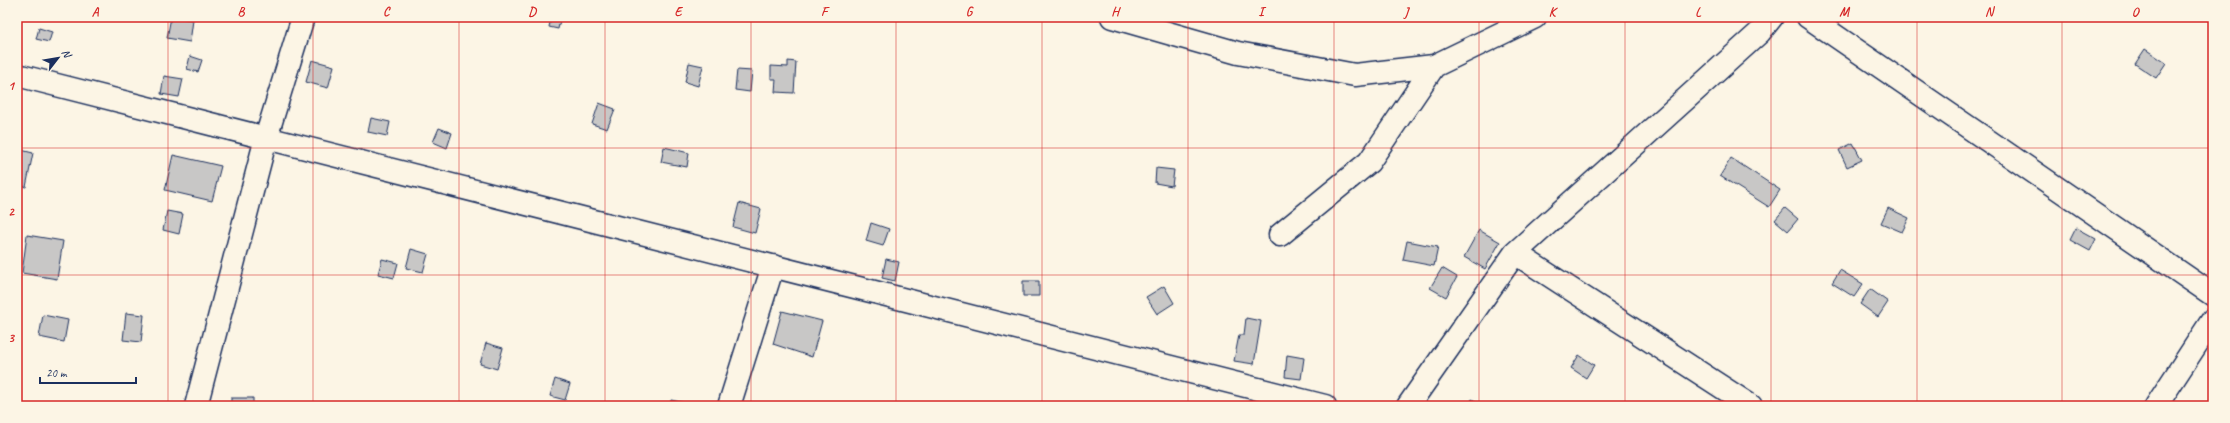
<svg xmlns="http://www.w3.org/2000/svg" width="2230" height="423" viewBox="0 0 2230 423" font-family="Caveat,sans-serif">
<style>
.building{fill:#c8c7c6;stroke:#1b2f5e}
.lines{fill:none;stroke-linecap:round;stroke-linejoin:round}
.minor-casing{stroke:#1b2f5e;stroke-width:25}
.minor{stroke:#fcf5e5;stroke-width:22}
.grid{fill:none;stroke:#d62828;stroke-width:1;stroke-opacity:0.55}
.neatline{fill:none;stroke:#d62828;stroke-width:1.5}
.grid-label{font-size:13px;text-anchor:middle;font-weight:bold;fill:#d62828}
</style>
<rect width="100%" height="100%" fill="#fcf5e5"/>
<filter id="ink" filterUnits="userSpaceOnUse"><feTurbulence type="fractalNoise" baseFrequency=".025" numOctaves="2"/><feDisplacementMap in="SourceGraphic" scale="8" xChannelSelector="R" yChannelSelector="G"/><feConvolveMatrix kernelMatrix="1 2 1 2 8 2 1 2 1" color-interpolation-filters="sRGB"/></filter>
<g filter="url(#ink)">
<path class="building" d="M171 17 193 20 190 42 167 38Z
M551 18 560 20 558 29 549 27Z
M39 28 52 32 49 42 36 39Z
M2145 49 2166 63 2156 78 2135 64Z
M190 56 202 60 198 72 187 69Z
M312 60 334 66 328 88 306 82Z
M788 61 796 62 794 93 775 92 776 79H771V66L788 67Z
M689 63 703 66 698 86 685 82Z
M737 70 752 71 750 92 735 90Z
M164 76 183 79 179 97 161 94Z
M599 103 615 109 607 129 592 124Z
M371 118 390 122 387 136 368 132Z
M439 128 452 133 447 148 433 142Z
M1853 143 1862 160 1847 167 1839 150Z
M664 147 689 153 687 167 661 162Z
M17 149 33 153 26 187 17 185Z
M173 155 221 166 212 201 165 190Z
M1731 158 1780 190 1769 207 1720 176Z
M1156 168 1174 170 1172 186 1155 183Z
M739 203 761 209 755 233 733 227Z
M1785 208 1798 219 1788 231 1775 220Z
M1888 208 1909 218 1902 232 1881 223Z
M167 211 183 214 179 234 163 230Z
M871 223 889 229 883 246 866 241Z
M2076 228 2096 239 2090 251 2070 240Z
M1479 230 1500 242 1485 269 1464 257Z
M27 235 63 241 57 279 22 273Z
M1407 241 1438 247 1434 266 1403 260Z
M411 249 428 254 423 272 406 268Z
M382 259 398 263 394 278 378 274Z
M886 259 899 262 895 281 882 278Z
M1442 268 1457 277 1446 297 1430 288Z
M1840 270 1863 284 1854 297 1832 283Z
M1023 281H1039V296H1023Z
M1164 286 1174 303 1157 314 1146 297Z
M1870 289 1888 302 1878 317 1860 304Z
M782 311 822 321 812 357 773 344Z
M126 313 144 315 141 342 123 340Z
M43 315 68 320 64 342 39 337Z
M1246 318 1261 321 1254 364 1234 361 1239 335H1244Z
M486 343 503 348 497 369 480 364Z
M1287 355 1304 358 1301 379 1285 377Z
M1579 355 1594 365 1586 378 1571 368Z
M555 379 570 384 565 400 550 396Z
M231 398H253V406H231Z
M1472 399 1483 406H1468Z
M671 400 685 403V406H670Z"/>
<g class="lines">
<defs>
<path id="minor" d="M1112 17 1238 53 1355 75 1434 66 1535 17
M1808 17 2213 295
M17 75 1325 406
M1280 235 1369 162 1434 66
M1515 253 1751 406
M196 406 266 138 303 17
M729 406 773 266
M1408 406 1515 253 1760 32 1772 17
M2156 406 2213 319"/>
</defs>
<use href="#minor" class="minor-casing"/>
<use href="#minor" class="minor"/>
</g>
</g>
<path class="grid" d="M168 17V406M313 17V406M459 17V406M605 17V406M751 17V406M896 17V406M1042 17V406M1188 17V406M1334 17V406M1479 17V406M1625 17V406M1771 17V406M1917 17V406M2062 17V406M17 148H2213M17 275H2213"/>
<rect width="2230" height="423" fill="none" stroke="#fcf5e5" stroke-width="44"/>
<g transform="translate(58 58) rotate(59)" stroke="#fcf5e5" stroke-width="3" paint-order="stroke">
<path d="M0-3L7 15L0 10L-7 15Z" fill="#1b2f5e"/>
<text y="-6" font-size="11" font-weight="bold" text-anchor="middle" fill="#1b2f5e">N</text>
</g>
<path d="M40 377v6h96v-6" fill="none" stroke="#1b2f5e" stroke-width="2"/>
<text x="46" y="377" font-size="12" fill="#1b2f5e" stroke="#fcf5e5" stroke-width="3" paint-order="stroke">20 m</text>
<rect x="22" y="22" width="2186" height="379" class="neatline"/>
<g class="grid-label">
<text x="95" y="16">A</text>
<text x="241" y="16">B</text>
<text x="386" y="16">C</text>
<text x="532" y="16">D</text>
<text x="678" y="16">E</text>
<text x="824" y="16">F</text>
<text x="969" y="16">G</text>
<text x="1115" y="16">H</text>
<text x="1261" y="16">I</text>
<text x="1406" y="16">J</text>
<text x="1552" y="16">K</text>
<text x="1698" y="16">L</text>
<text x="1844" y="16">M</text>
<text x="1989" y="16">N</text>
<text x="2135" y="16">O</text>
<text x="11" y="90">1</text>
<text x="11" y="216">2</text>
<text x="11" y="342">3</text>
</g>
</svg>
